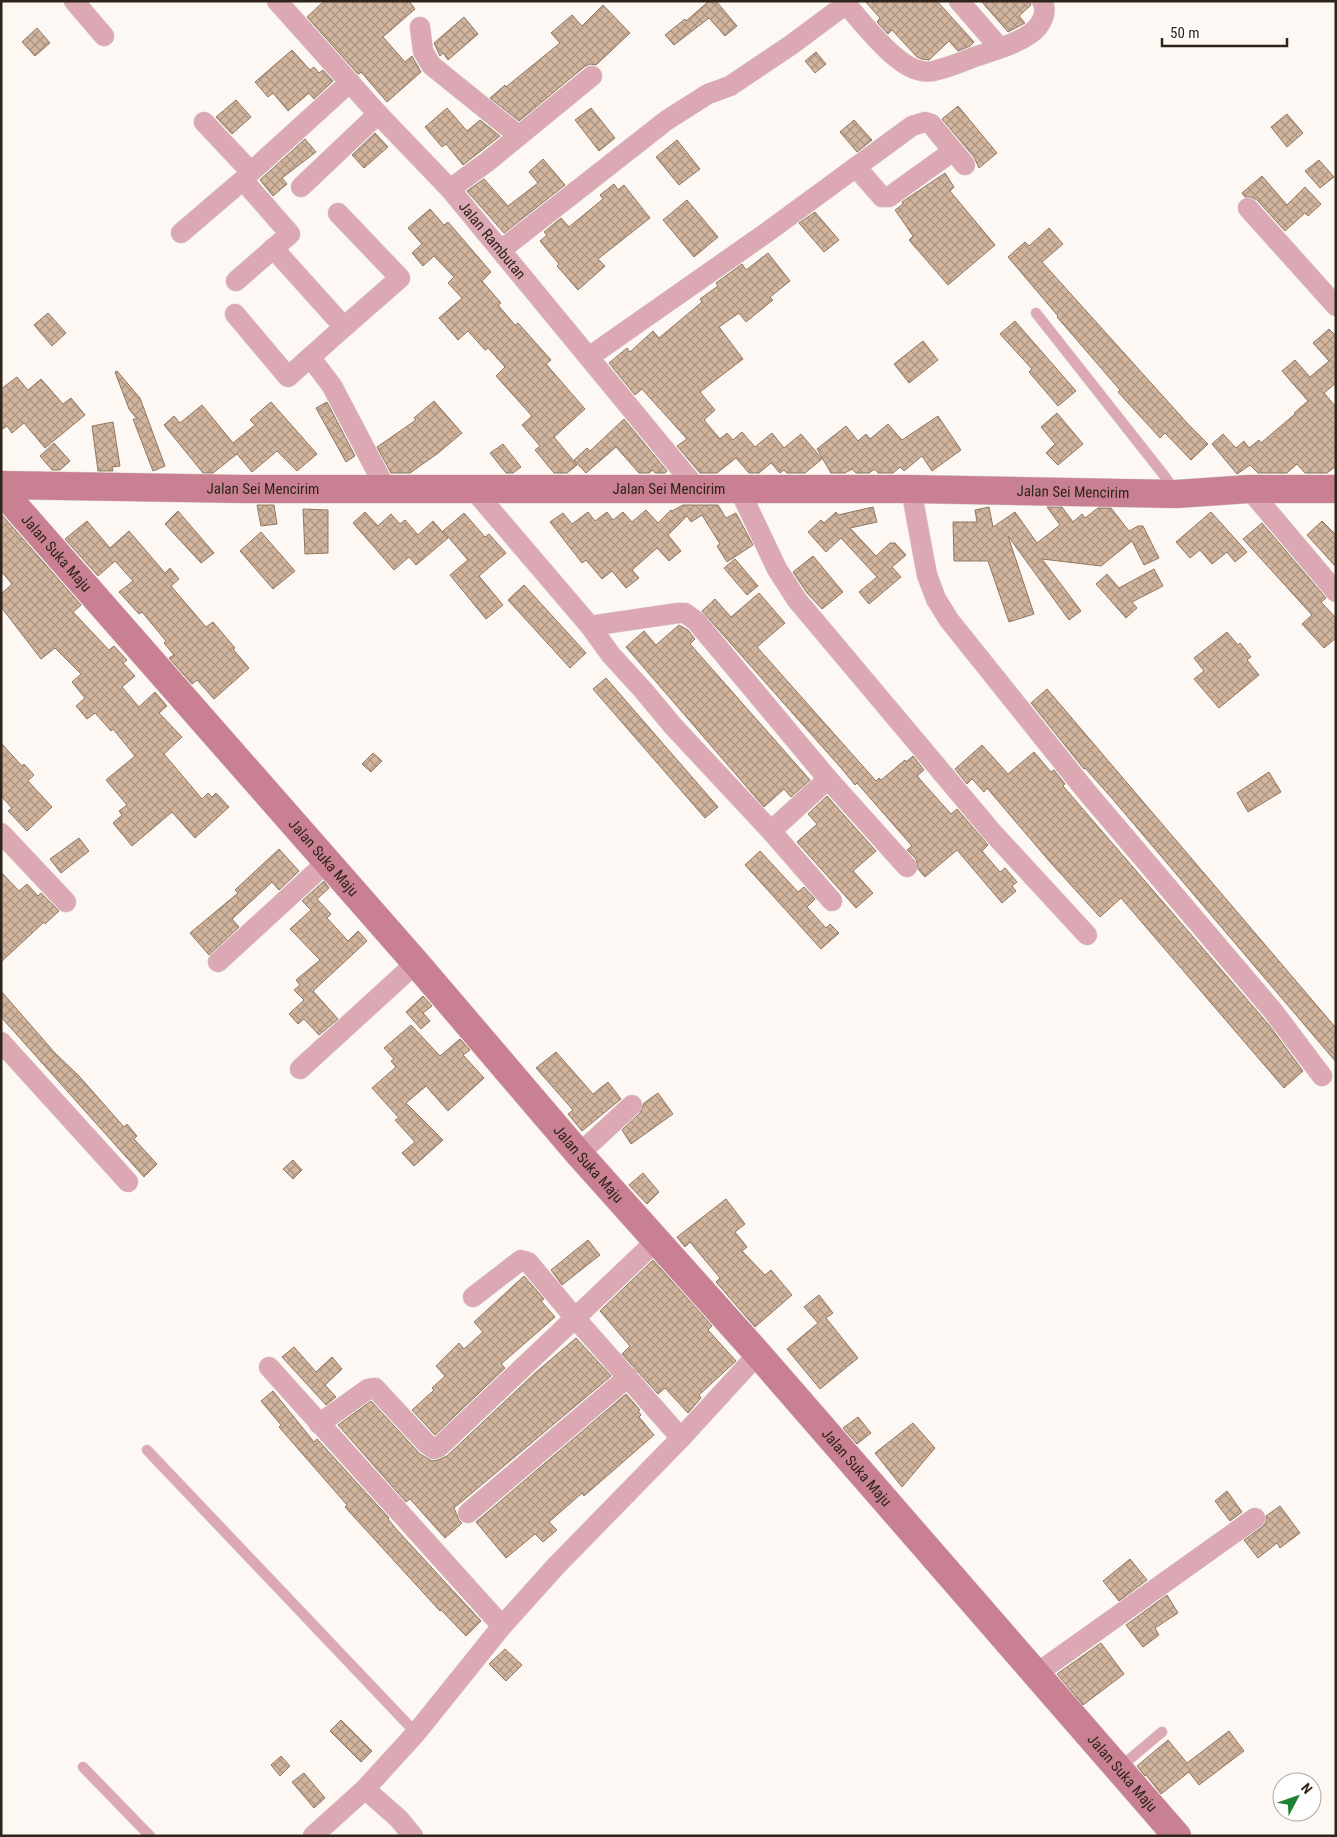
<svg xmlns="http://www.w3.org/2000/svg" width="1337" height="1837" viewBox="0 0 1337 1837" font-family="'Roboto Condensed',sans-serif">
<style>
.building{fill:url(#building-cross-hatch);stroke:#927863}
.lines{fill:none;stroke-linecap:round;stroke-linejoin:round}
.lane-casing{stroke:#d8d2cc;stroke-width:11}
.street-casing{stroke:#d8d2cc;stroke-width:21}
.secondary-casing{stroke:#d8d2cc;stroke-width:29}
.lane{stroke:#dca8b4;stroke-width:10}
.street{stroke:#dca8b4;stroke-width:20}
.secondary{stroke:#ca8093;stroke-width:28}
.labels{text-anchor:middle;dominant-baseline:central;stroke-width:4.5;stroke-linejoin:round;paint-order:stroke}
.street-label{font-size:15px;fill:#2e241b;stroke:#fff}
</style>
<defs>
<pattern id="building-cross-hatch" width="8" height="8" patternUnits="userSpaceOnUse" patternTransform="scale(1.25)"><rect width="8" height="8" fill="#d1b59e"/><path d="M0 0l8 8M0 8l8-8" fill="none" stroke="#aa9380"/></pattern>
</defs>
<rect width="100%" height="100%" fill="#fdf8f3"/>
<path class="building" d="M324 1H409L415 9 383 37 405 62 412 56 421 72 387 102 361 72 359 74 357 73 307 17Z
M709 1H716L737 26 725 36 709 18 674 45 665 35 685 19 686 21Z
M865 1H937L974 42 970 46 958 51 949 41 929 60 922 59 917 57 892 30 888 34 877 22 880 18Z
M981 1H1030L1031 5 1019 16 1025 23 1008 32Z
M603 5 630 33 596 65 590 64 584 67 519 121 490 98 505 85 506 87 560 43 551 33 572 15 582 26Z
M464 17 478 34 448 60 443 53 440 56 434 43Z
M37 28 50 43 35 56 22 42Z
M292 50 310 70 314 67 319 73 323 70 333 81 314 99 309 93 288 111 273 93 268 97 255 82Z
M816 52 826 64 815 73 805 61Z
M236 100 251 117 232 134 216 117Z
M958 106 997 153 979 168 974 157 942 119Z
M447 108 467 131 480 120 500 136 463 165 446 144 442 147 425 127Z
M591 108 615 138 599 151 575 120Z
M1287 114 1303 133 1287 147 1271 127Z
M854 120 872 140 857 152 840 132Z
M375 133 388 147 364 168 352 155Z
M305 139 316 152 282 178 287 184 273 196 260 180Z
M677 140 700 169 679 185 656 157Z
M543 159 565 185 504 233 467 191 484 179 508 206 538 183 529 172Z
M1319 160 1334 177 1320 188 1305 171Z
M945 173 954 187 950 191 995 245 948 285 909 240 913 236 895 210 903 204 902 202Z
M1262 176 1287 205 1305 187 1321 204 1308 216 1305 213 1285 231 1257 200 1251 197H1245L1242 193Z
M614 184 618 190 624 185 650 218 598 259 605 266 578 290 557 266 559 264 540 241 547 235 544 232 561 218 569 227 603 199 600 195Z
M687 200 718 237 694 257 663 220Z
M430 209 444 225 448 222 491 272 482 281 501 303 498 305 515 325 518 323 551 360 546 364 585 409 554 437 577 465 567 473H554L535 450 540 446 522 425 532 416 496 376 505 367 488 348 485 350 468 331 458 340 439 318 462 298 448 283 454 277 434 256 423 266 412 253 422 244 408 228Z
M815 212 839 240 824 252 799 223Z
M1049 228 1063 244 1042 262 1188 424 1208 444 1191 460 1165 433 1160 438 1118 392 1120 390 1057 317 1058 316 1008 257 1025 242 1029 246Z
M768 253 790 281 770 297 773 300 746 322 739 313 719 327 743 359 700 392 715 410 704 420 720 439 727 433 733 440 742 432 755 447 772 433 784 448 801 434 822 459 805 473H787L784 470 780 473 771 463 759 473H749L736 458 717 473H700L677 446 687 439 642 389 635 395 609 363 627 348 630 352 653 331 659 338 702 302 700 299 718 286 716 283 742 264 746 270Z
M48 313 66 333 52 346 34 325Z
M1015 321 1076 391 1058 406 1029 372 1032 369 1000 334Z
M1329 329 1336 336V383L1324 393 1336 407V466L1327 473H1305L1297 464 1287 473H1258L1250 465 1237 474 1212 444 1223 434 1236 448 1244 441 1249 448 1259 440 1261 443 1295 414 1294 413 1308 401 1282 371 1295 360 1310 377 1329 361 1313 343Z
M923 341 938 360 909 383 894 364Z
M117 371 140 398 165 466 153 471 133 419H137L129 409 115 372Z
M17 377 28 390 41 379 63 404 71 398 85 415 45 448 24 423 12 433 7 426 1 430V389Z
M434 401 462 433 437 454 410 473H391L377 447 416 420 414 418Z
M271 402 317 454 297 471 277 451 252 472 237 454 213 473H203L164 425 174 416 180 423 202 405 233 443 255 425 250 420Z
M327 402 355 456 346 462 316 408Z
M1057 413 1083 444 1058 465 1046 453 1055 444 1041 427Z
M938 416 961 450 932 471 922 456 904 471 900 467 893 473H878L875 469 869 473H856L852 469 845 473H831L817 449 846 426 858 441 866 434 870 439 888 424 902 440Z
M624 419 667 471 665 473H655L653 470 649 473H639L616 447 586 473 574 460 587 448 590 451Z
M113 422 120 466 112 467 113 471H98L92 426Z
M54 443 70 461 60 470H52L40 456Z
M503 444 521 467 513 473H506L490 453Z
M257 505H274L277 524 261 526Z
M683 505H718L726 518 736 513 753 545 727 562 717 546 720 544 702 515 691 522 687 516 668 535 681 551 669 561 657 548 632 570 639 578 626 588 612 571 602 579 586 560 582 563 550 522 563 513 572 524 588 512 595 521 607 512 613 520 623 512 632 522 646 510 658 523 671 510 672 511Z
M873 507 877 522 850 528 876 556 890 543H895L906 555 892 567 901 577 869 604 859 592 877 577 841 538 826 552 808 532 821 520 824 523 836 512 838 515Z
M989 507 993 527 1015 512 1037 543 1060 525 1047 507H1062L1073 522 1082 514 1085 518 1098 508H1111L1129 531 1138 526H1143L1159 558 1144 565 1132 541 1101 566 1042 559 1081 611 1069 620 1008 536 1034 614 1009 622 988 561H954L953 522H977L975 510Z
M303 509 328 510V553L305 554Z
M178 511 214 553 201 563 165 524Z
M365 512 378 526 391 514 400 524 405 520 418 535 433 521 448 538 416 565 409 557 394 570 353 523Z
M1211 512 1247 552 1235 562 1227 552 1212 564 1200 550 1190 558 1176 542Z
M464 513 485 537 489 534 506 553 479 576 503 605 486 619 450 575 468 560 443 531Z
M1 514 81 605 73 612 109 650 114 646 127 660 123 663 135 676 122 687 139 707 155 692 167 706 159 713 182 737 164 754 202 799 208 793 212 797 216 793 229 807 195 838 172 812 132 846 113 823 122 815 119 811 127 805 106 780 135 756 113 729 111 731 95 713 87 719 76 706 85 698 72 682 81 674 55 648 41 659 1 607V594L12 584 1 571Z
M87 521 110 548 129 531 165 573 170 568 179 579 171 586 206 627 213 622 235 648 233 649 249 668 214 699 197 680 192 684 169 658 174 655 164 643 166 641 142 612 139 614 119 592 133 581 115 561 98 576 65 539Z
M1322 521 1336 535V567L1307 535Z
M1262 523 1326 598 1321 602 1336 618V638L1324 648 1302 624 1312 615 1243 539Z
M261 532 295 571 273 589 240 551Z
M813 556 843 592 822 609 807 593 793 572Z
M735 559 758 586 747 595 724 568Z
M1154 569 1163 586 1132 602 1137 608 1126 618 1096 584 1107 574 1119 588Z
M524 585 586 653 570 668 508 600Z
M759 593 785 623 757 647 876 781 879 778 881 780 905 760 906 762 913 756 924 770 917 776 951 814 957 809 988 845 982 851 1000 872 1005 868 1017 882 1012 886 1016 891 1002 903 957 850 925 877 918 869 916 859 907 850 912 846 857 783 855 785 842 769 702 611 715 599 731 617Z
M679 625 688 630 695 639 690 644 810 780 791 797 784 789 764 807 626 647 644 631 656 645Z
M1227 632 1238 645 1240 643 1251 657 1247 660 1259 675 1219 708 1194 679 1204 671 1194 658Z
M606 678 718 807 705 818 593 689Z
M1047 689 1336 1028V1062L1110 796 1085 768 1084 769 1031 703Z
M1 743 22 766 24 764 34 775 28 781 52 807 27 831 8 811 12 808 1 796Z
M982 745 1008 774 1034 752 1051 772 1054 770 1065 784 1063 786 1269 1025 1303 1071 1284 1088 1121 898 1100 917 1050 862 987 788 984 792 972 779 967 784 955 769Z
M373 753 382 761 371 772 362 764Z
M1269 772 1281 792 1248 812 1237 793Z
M827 796 876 851 853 871 873 893 856 908 797 842 817 824 808 814Z
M79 838 89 851 61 873 50 859Z
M279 849 299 871 279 890 272 882 232 919 239 927 209 955 190 933 238 893 235 890Z
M760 851 798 892 804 887 815 899 807 907 826 928 830 924 839 933 821 949 745 865Z
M1 872 19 891 27 884 38 896 41 893 59 911 45 924 44 922 1 962Z
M324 881 329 888 317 899 331 914 327 918 348 941 358 931 367 941 313 991 338 1019 319 1035 304 1019 298 1024 289 1014 304 1000 294 990 300 985 296 980 320 960 290 929 311 910 302 901Z
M1 991 55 1053 79 1076 124 1127 127 1124 137 1136 134 1139 157 1164 144 1177 1 1017Z
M423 996 432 1006 423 1013 430 1021 421 1029 406 1012Z
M411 1025 440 1056 460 1039 470 1050 463 1055 484 1078 448 1111 426 1086 406 1103 443 1140 414 1166 402 1153 415 1142 395 1120 399 1118 372 1088 396 1067 391 1061 394 1059 384 1048Z
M556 1052 593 1094 608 1082 621 1099 582 1131 568 1114 573 1110 536 1068Z
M658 1093 673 1114 631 1144 622 1130 640 1113 644 1103Z
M293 1160 302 1170 293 1179 283 1169Z
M643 1173 659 1192 647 1204 629 1185Z
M726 1199 745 1224 735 1232 747 1247 742 1251 765 1275 771 1270 792 1295 755 1327 716 1282 720 1278 690 1242 685 1247 677 1237Z
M588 1240 600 1255 562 1285 551 1270Z
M653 1260 712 1326 708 1330 736 1361 699 1395 701 1398 688 1413 665 1388 658 1394 622 1354 630 1346 600 1311Z
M524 1276 544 1299 541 1301 555 1317 501 1364 505 1368 435 1435 412 1410 434 1390 432 1388 445 1376 436 1366 459 1343 464 1349 483 1332 474 1322Z
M819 1295 833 1313 826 1318 858 1358 820 1389 787 1349 818 1323 804 1307Z
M576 1338 611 1376 454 1508 459 1520 462 1523 445 1538 410 1499 406 1502 338 1425 371 1401 420 1454 432 1461 438 1460 447 1456 535 1373Z
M294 1347 316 1372 332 1357 342 1369 325 1385 336 1397 326 1405 282 1357Z
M273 1391 314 1442 317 1439 389 1518 388 1519 397 1530 481 1621 466 1636 441 1610 440 1611 345 1507 347 1505 279 1427 281 1425 261 1401Z
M626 1394 640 1410 638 1411 641 1415 639 1417 654 1435 584 1496 582 1493 549 1522 557 1530 543 1542 535 1534 506 1558 476 1522Z
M858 1417 871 1433 857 1444 843 1428Z
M913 1423 935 1448 902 1487 875 1453Z
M1227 1491 1242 1512 1230 1521 1215 1501Z
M1280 1506 1300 1533 1280 1548 1277 1543 1258 1558 1244 1540 1262 1527 1266 1522V1516Z
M1130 1559 1147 1580 1119 1601 1103 1581Z
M1167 1595 1178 1613 1155 1628 1159 1635 1143 1647 1126 1625Z
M1101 1643 1124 1674 1083 1705 1057 1674Z
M505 1649 522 1665 506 1681 489 1664Z
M341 1720 372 1751 361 1762 330 1731Z
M1229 1731 1244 1751 1199 1785 1189 1772 1161 1794 1146 1775 1145 1776 1137 1766 1168 1740 1187 1763Z
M281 1756 290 1766 280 1776 271 1765Z
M304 1773 325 1798 314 1808 292 1782Z"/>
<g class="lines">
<defs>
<path id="lane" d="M1036 313 1163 474 1175 491
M147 1450 416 1733
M83 1767 150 1836
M1119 1768 1162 1732"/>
<g id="street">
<path d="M74 1 104 36"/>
<path id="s1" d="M277 1 378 114 450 189 698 490"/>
<path d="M959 1 1000 48"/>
<path d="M420 27 423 51 431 65 519 136"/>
<path d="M204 122 251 172 350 82"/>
<path d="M856 167 882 197H889L953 151"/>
<path d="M301 187 378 114"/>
<path d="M450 189 487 162 592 76"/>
<path d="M1248 208 1336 306"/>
<path d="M181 233 243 180 290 234 236 281"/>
<path d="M273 248 344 327 400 278 338 213"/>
<path d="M501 250 667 120 708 94 730 86 791 45 846 4C863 23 894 64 918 70 924 72 932 72 937 70 950 67 962 62 974 57 992 51 1014 45 1030 34 1040 27 1049 13 1042 1"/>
<path d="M235 314 288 377 344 327"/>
<path d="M310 357 332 386 386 489"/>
<path d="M589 357 766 233 912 126 925 122 931 124 965 165"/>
<path d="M473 489 590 626 611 655 643 690 673 726 771 831 832 901"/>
<path d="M739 489 777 569 797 600 992 832 1087 935"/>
<path d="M911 489 927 575 936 599 949 620 1086 791 1273 1011 1322 1076"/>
<path d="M1249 489 1336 592"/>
<path d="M590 626 678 613H685L696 621 828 779 907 867"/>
<path d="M771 831 828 779"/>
<path d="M1 833 66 902"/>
<path d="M218 962 327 862"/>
<path d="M1 1042 128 1182"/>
<path d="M300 1069 416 963"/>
<path d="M579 1154 632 1105"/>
<path d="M473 1297 521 1260 528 1262 575 1318 656 1241"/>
<path d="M269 1367 502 1626"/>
<path d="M319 1424 368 1389 375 1388 427 1444 434 1449 439 1447 575 1318 681 1438"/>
<path d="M468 1513 628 1377"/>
<path d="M1036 1674 1255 1518"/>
<path d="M365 1789 399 1819 413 1836"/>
<path d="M313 1836 365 1789 416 1733 502 1626 556 1566 681 1438 758 1354"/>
</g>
<g id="secondary">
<path id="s2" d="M1 485 242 489H911L1176 494 1249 489H1336"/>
<path id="s3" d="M1 490 416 963 579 1154 758 1354 1177 1836"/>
</g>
</defs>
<use href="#lane" class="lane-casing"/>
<use href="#street" class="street-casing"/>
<use href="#secondary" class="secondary-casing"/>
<use href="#lane" class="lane"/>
<use href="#street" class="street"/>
<use href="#secondary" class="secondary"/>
</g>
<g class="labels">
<g class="street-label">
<text stroke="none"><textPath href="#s1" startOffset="322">Jalan Rambutan</textPath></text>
<text stroke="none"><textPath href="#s2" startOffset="262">Jalan Sei Mencirim</textPath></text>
<text stroke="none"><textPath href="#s2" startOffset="668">Jalan Sei Mencirim</textPath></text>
<text stroke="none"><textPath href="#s2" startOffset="1072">Jalan Sei Mencirim</textPath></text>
<text stroke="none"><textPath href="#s3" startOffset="84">Jalan Suka Maju</textPath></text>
<text stroke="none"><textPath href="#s3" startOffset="489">Jalan Suka Maju</textPath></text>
<text stroke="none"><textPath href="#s3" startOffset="894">Jalan Suka Maju</textPath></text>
<text stroke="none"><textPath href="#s3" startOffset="1299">Jalan Suka Maju</textPath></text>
<text stroke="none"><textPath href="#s3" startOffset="1704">Jalan Suka Maju</textPath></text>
</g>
</g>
<rect width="1337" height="1837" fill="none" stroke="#2e241b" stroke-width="5"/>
<g transform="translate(1297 1797) rotate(49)"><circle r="24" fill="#ffffff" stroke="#aba7a4"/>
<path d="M0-4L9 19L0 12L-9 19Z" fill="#1e8235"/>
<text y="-8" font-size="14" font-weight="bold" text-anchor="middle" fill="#2e241b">N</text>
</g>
<path d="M1162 38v8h125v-8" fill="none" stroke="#2e241b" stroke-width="2.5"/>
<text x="1170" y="38" font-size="15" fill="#2e241b" stroke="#ffffff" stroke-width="4" paint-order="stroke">50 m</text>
</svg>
